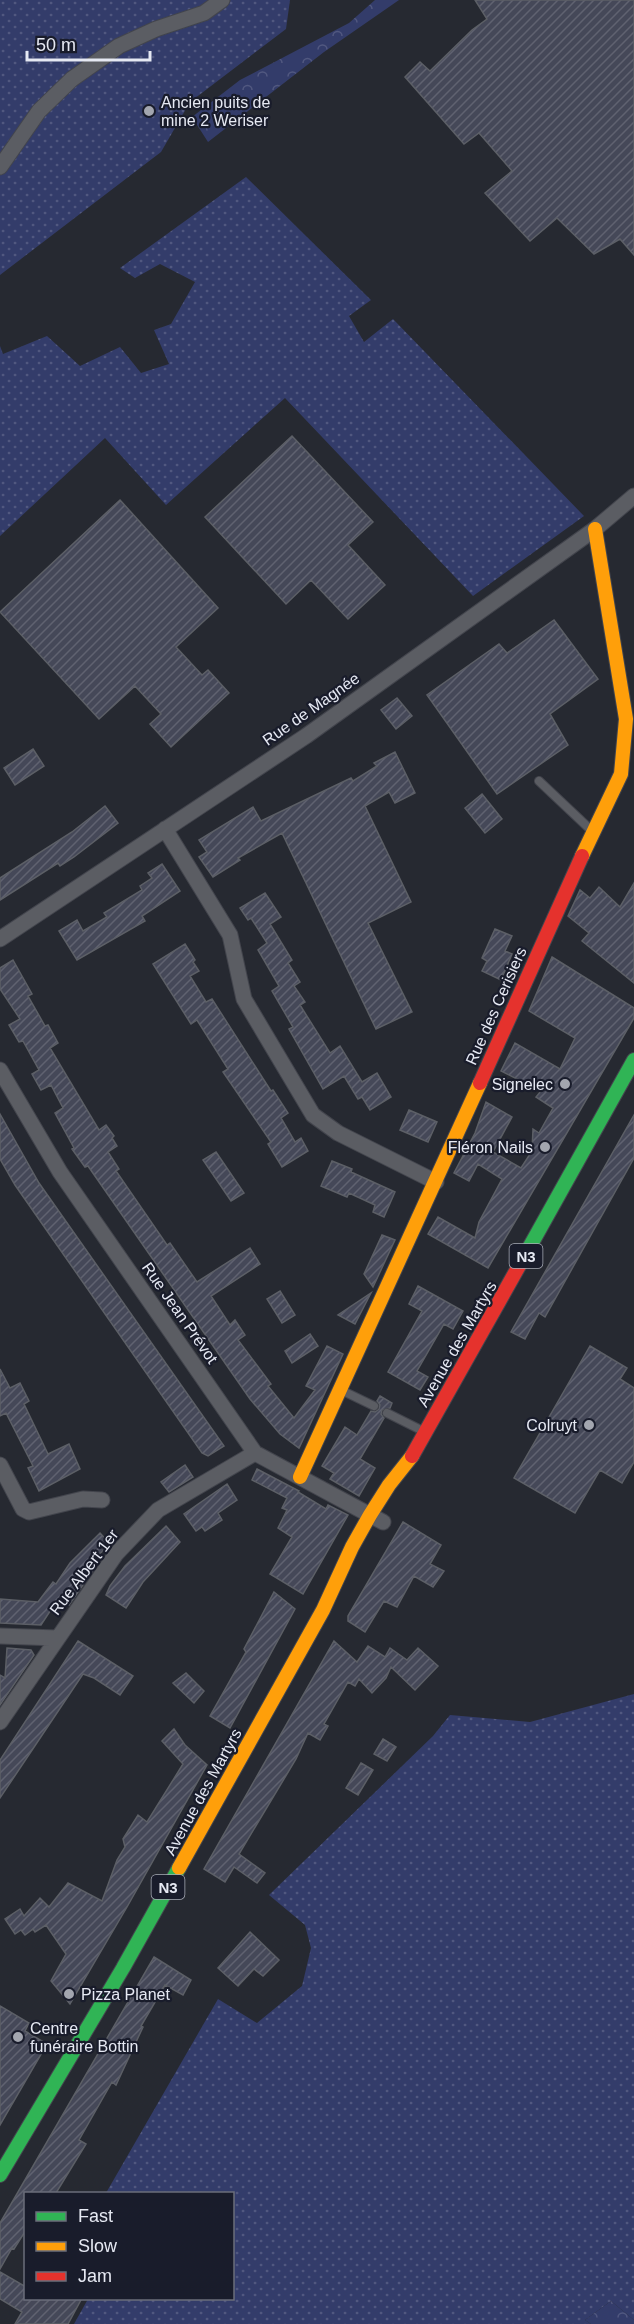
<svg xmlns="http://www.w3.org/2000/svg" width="634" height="2324" viewBox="0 0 634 2324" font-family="Arial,sans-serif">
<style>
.grass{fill:url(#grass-dots)}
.forest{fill:url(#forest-crowns)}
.building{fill:url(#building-hatch);stroke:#5c5f66;stroke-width:1.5}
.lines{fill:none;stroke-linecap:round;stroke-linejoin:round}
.lane-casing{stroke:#43454d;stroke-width:10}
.street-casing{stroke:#43454d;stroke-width:17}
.fast-casing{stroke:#43454d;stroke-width:16}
.slow-casing{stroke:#43454d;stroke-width:16}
.jam-casing{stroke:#43454d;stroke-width:16}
.lane{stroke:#5b5d63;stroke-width:8}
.street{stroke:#5b5d63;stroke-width:15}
.fast{stroke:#30b455;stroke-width:14}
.slow{stroke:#ff9f0a;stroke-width:14}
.jam{stroke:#e5322d;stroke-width:14}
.poi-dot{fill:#a3a6af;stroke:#191c2b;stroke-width:2}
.labels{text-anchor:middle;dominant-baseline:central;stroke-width:4.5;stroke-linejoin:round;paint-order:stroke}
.shield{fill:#191c2b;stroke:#a8acb7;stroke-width:1.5}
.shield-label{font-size:15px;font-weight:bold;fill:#e6e9f3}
.poi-label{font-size:16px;fill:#e6e9f3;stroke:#191c2b;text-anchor:start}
.street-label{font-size:16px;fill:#e6e9f3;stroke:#191c2b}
</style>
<defs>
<pattern id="grass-dots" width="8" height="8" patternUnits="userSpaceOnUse" patternTransform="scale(1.5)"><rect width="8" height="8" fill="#333c6a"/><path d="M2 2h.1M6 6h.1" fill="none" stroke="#515880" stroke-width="1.8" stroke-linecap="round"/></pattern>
<pattern id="forest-crowns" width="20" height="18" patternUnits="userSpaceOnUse" patternTransform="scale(1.5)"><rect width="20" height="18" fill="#333c6a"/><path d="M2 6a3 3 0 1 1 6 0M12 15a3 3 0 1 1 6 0" fill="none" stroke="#515880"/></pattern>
<pattern id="building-hatch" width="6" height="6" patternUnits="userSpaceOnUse" patternTransform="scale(1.5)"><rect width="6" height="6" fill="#454858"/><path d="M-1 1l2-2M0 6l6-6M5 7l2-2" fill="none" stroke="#606270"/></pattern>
</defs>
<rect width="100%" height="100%" fill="#262931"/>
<path class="grass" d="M0 0H290L286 29 190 102 161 152 0 275Z
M246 177 371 300 349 316 364 342 393 319 584 516 473 596 285 398 166 505 105 438 0 536V346L3 354 47 336 80 366 120 347 141 373 169 364 154 330 171 324 195 282 160 264 135 278 120 268Z
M634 1694V2320L611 2301 585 2320 591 2324H74L88 2299 232 2298V2194L106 2193 218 1999 257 2023 302 1986 311 1948 305 1925 269 1895 433 1736 450 1715 530 1722Z"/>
<path class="forest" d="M375 0H399L324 52 208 142 192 117 240 80 349 23Z
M611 2301 634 2320V2324H591L585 2320Z"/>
<path class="building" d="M475 0H634V255L620 239 594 254 557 218 530 241 485 193 512 171 479 133 464 144 405 77 420 62 430 71 472 30 487 19Z
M292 436 373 522 348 545 385 585 348 619 311 580 286 604 205 517Z
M120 500 218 608 176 647 202 675 208 670 229 693 171 747 150 724 161 714 135 686 99 719 0 612Z
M554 620 598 679 550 714 568 745 497 794 427 695 499 644 507 653Z
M397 698 412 716 396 729 381 710Z
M33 749 44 766 15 785 4 768Z
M395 752 415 793 395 803 389 792 365 806 411 902 368 923 412 1012 376 1029 282 833 238 858 240 860 213 877 199 857 207 852 199 840 253 807 261 821 351 778 353 781 377 766 374 763Z
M482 794 502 819 485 833 465 808Z
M105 806 118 823 74 857 60 866 58 863 0 900V878L72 832Z
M162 864 180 891 142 916 145 921 77 960 59 931 77 920 83 931 107 917 104 913 142 890 140 886 152 878 148 873Z
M634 883V983L582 941 589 933 568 916 580 890 590 898 599 887 620 907Z
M265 893 281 917 270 924 292 960 288 963 300 982 294 986 305 1002 300 1005 330 1053 340 1046 362 1082 377 1073 391 1097 370 1110 362 1097 358 1099 344 1076 323 1089 289 1029 293 1027 272 991 279 986 258 950 267 943 251 918 248 920 240 908Z
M495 929 512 936 505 951 512 954 501 980 482 971 487 961 482 958Z
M185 944 195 960 193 962 199 971 190 976 206 1002 212 999 271 1091 273 1090 288 1113 281 1118 295 1142 301 1138 308 1151 282 1167 268 1144 271 1142 223 1072 228 1069 197 1020 191 1024 153 964Z
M552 957 634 1008V1018L488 1268 428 1234 438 1217 475 1238 479 1222 502 1179 478 1164 469 1181 454 1173 475 1133 486 1102 512 1117 493 1152 521 1168 532 1151 533 1129 539 1133 553 1108 536 1097 541 1091 501 1071 515 1043 560 1069 575 1038 529 1011Z
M13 960 32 994 28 996 45 1026 48 1025 58 1043 50 1048 99 1130 106 1125 114 1136 112 1138 117 1146 108 1152 119 1169 116 1171 167 1245 170 1243 197 1282 250 1248 260 1264 211 1296 230 1325 235 1320 245 1335 238 1340 271 1384 268 1386 294 1418 315 1390 306 1386 327 1346 343 1354 299 1448 280 1434 250 1399 88 1166 85 1167 72 1149 74 1148 55 1113 63 1108 51 1085 41 1090 32 1074 39 1070 23 1041 19 1042 9 1025 20 1019 0 989V968Z
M409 1110 437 1122 428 1142 400 1130Z
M0 1114 39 1183 224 1446 208 1456 202 1453 15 1185 0 1159Z
M634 1115V1158L545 1317 539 1313 525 1339 511 1332Z
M216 1152 244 1193 231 1201 203 1160Z
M332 1161 352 1169 351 1172 395 1192 384 1217 373 1212 375 1205 349 1193 347 1197 321 1186Z
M382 1235 395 1240 373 1287 364 1274Z
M418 1286 463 1311 453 1329 444 1324 417 1371 428 1377 420 1390 388 1372 422 1311 409 1304Z
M280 1291 295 1315 282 1323 267 1299Z
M371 1293 355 1324 338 1315Z
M310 1334 318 1346 292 1363 285 1351Z
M590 1346 627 1368 620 1379 634 1388V1462L622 1483 600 1470 575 1513 514 1478Z
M0 1369 10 1388 20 1383 29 1401 24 1404 48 1454 69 1444 80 1469 39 1491 28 1468 33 1466 6 1413 0 1416Z
M380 1396 392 1403 390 1408 382 1410 381 1414 384 1418 360 1459 375 1468 359 1496 330 1479 334 1473 322 1466 345 1427 357 1435 371 1411 375 1412 379 1409 380 1405 377 1401Z
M185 1465 193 1477 169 1492 161 1482Z
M257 1469 299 1491 298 1492 326 1509 328 1505 348 1515 303 1594 270 1574 292 1537 278 1528 287 1510 282 1508 287 1498 252 1480Z
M227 1484 237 1500 218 1513 222 1520 205 1531 202 1527 196 1531 184 1514Z
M403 1522 441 1545 430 1564 444 1571 433 1587 414 1576 397 1607 384 1601 365 1632 348 1621V1616Z
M166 1526 180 1542 143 1582 126 1608 106 1595 110 1586 125 1566Z
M100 1533 110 1544 89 1564 94 1569 69 1605 66 1604 64 1607 56 1602 41 1625 0 1623V1599L38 1602 53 1582 56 1584 70 1563Z
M274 1592 295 1609 230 1728 210 1716 246 1652 244 1649Z
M78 1641 133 1676 120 1695 94 1678 83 1674 0 1798V1760Z
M334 1641 357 1662 368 1646 385 1657 390 1648 407 1660 418 1648 438 1666 415 1690 391 1667 386 1678 372 1693 359 1679 355 1686 348 1682 324 1724 328 1726 320 1740 308 1733 296 1759 239 1854 265 1873 257 1883 234 1867 225 1882 204 1869Z
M7 1648 31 1650 34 1655 0 1705V1675L5 1678Z
M186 1673 204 1691 194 1703 173 1683Z
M174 1729 185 1745 207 1765 127 1907 70 2004 51 1981 66 1954 46 1925 35 1932 33 1929 25 1935 21 1930 15 1934 5 1919 20 1909 24 1916 40 1898 49 1907 68 1883 102 1901 117 1860 125 1847 123 1839 138 1815 147 1822 183 1764 162 1741Z
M383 1739 396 1747 387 1761 374 1754Z
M361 1763 373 1770 358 1795 346 1788Z
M250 1932 279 1960 263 1976 254 1969 238 1986 218 1968Z
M154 1957 191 1980 183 1995 165 1985 141 2026 143 2027 116 2085 112 2082 79 2140 86 2144 56 2193H26V2230L14 2249 12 2248 0 2269V2223Z
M0 2006 29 2023 25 2031 47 2044 0 2125Z
M0 2272 26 2287V2298H82L68 2324H15L22 2312 0 2299Z"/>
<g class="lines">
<defs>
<path id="lane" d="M539 781 592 831
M343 1391 374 1406
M387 1413 425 1432"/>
<path id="street" d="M0 167 39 111 72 79 119 46 156 29 204 13 222 0
M165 829 230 935 244 999 313 1115 338 1133 436 1182
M0 939 306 736 595 529 634 496
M0 1070 60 1172 255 1453 383 1522
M0 1465 23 1509 29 1512 83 1499 102 1500
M0 1636 57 1638
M0 1722 116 1554 158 1510 255 1453"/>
<path id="fast" d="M524 1257 634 1060
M0 2175 123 1968 179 1868"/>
<path id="slow" d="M582 856 621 774 626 719 595 529
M300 1477 480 1083
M179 1868 323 1610 352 1547 370 1515 389 1485 412 1456"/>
<path id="jam" d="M480 1083 582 856
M412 1456 524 1257"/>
</defs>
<use href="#lane" class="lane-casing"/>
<use href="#street" class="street-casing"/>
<use href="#fast" class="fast-casing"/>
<use href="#slow" class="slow-casing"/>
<use href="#jam" class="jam-casing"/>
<use href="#lane" class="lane"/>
<use href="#street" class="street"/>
<use href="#fast" class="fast"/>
<use href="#slow" class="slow"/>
<use href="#jam" class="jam"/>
</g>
<g class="poi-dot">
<circle cx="149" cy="111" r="6"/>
<circle cx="565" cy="1084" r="6"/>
<circle cx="545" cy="1147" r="6"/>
<circle cx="589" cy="1425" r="6"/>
<circle cx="69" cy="1994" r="6"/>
<circle cx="18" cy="2037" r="6"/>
</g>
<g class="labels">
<g class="shield">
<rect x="509.5" y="1244" width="33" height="24" rx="4.5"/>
<rect x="151.5" y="1875" width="33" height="24" rx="4.5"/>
</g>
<g class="shield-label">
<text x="526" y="1256">N3</text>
<text x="168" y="1887">N3</text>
</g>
<g class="poi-label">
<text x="161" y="102">Ancien puits de<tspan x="161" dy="18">mine 2 Weriser</tspan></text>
<text x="553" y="1084" text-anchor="end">Signelec</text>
<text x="533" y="1147" text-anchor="end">Fléron Nails</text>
<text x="577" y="1425" text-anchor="end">Colruyt</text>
<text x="81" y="1994">Pizza Planet</text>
<text x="30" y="2028">Centre<tspan x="30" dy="18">funéraire Bottin</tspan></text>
</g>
<g class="street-label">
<text transform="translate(311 709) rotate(-35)">Rue de Magnée</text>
<text transform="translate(496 1006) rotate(-66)">Rue des Cerisiers</text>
<text transform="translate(180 1313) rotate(55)">Rue Jean Prévot</text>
<text transform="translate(457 1344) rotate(-60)">Avenue des Martyrs</text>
<text transform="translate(84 1572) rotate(-53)">Rue Albert 1er</text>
<text transform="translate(203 1792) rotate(-61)">Avenue des Martyrs</text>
</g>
</g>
<rect x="24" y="2192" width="210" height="108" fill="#191c2b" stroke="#6b6e7b" stroke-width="1.5"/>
<rect x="36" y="2212" width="30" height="9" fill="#30b455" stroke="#6b6e7b" stroke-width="1.5"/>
<text x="78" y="2222" font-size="18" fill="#e6e9f3">Fast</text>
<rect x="36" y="2242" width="30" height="9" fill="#ff9f0a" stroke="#6b6e7b" stroke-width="1.5"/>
<text x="78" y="2252" font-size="18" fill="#e6e9f3">Slow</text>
<rect x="36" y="2272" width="30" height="9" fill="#e5322d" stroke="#6b6e7b" stroke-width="1.5"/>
<text x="78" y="2282" font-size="18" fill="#e6e9f3">Jam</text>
<path d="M27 51v9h123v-9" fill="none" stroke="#e6e9f3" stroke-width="3"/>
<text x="36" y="51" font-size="18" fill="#e6e9f3" stroke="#191c2b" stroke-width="4.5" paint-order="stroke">50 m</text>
</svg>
